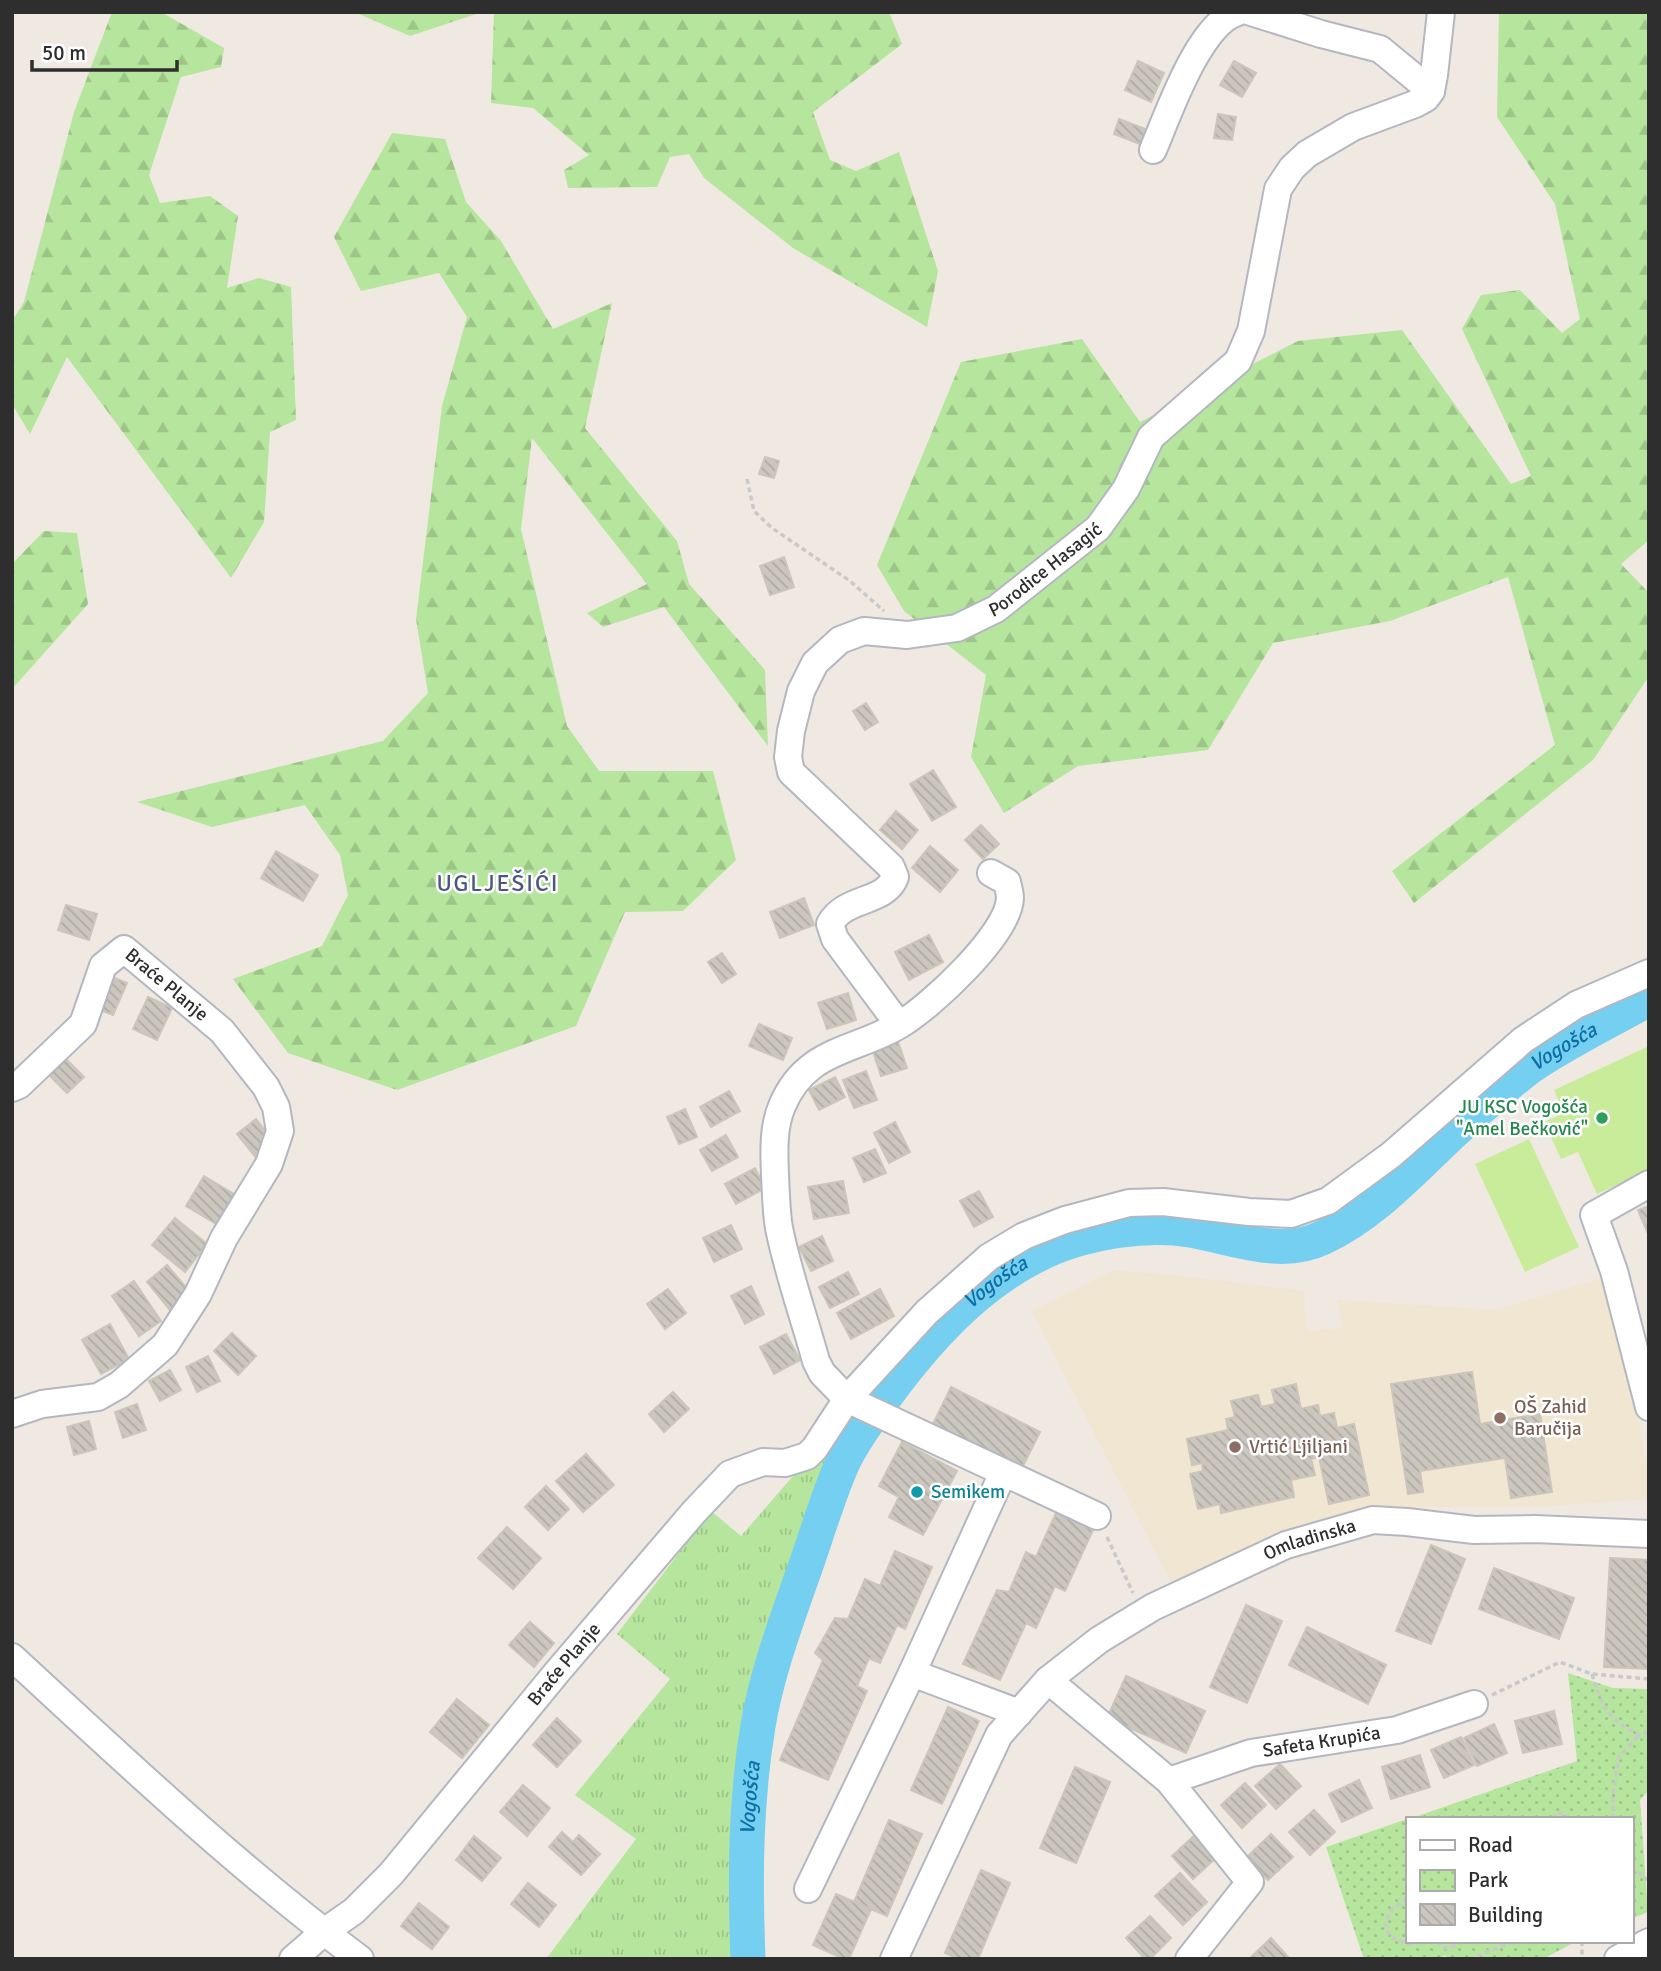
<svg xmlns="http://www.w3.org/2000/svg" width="1661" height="1971" viewBox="0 0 1661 1971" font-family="Signika,sans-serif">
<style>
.education{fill:#f0e6d1}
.grass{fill:url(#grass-tufts)}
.forest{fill:url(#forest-firs)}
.park{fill:url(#park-dots)}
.pitch{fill:#c9ec9a}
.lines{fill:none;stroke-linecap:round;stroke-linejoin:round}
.river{stroke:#75cff0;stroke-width:35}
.building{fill:url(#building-back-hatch);stroke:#cbc5ba;stroke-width:2}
.minor-casing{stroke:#b4b7c1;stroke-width:30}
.path{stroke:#c9c9c9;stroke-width:3.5;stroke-dasharray:5 3.5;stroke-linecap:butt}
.minor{stroke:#fff;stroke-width:26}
.leisure-dot{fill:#2e9e5b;stroke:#fff;stroke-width:2.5}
.education-dot{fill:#8d6e63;stroke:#fff;stroke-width:2.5}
.culture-dot{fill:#0f9aa8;stroke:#fff;stroke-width:2.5}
.labels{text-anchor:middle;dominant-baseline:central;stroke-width:5;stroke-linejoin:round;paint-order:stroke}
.street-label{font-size:19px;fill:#2e2e2e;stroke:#fff}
.leisure-label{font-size:19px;fill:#27864d;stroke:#fff;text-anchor:end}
.education-label{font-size:19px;fill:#785e54;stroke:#fff;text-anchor:start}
.culture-label{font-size:19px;fill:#0d838f;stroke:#fff;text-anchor:start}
.water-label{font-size:21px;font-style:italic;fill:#0d6fa3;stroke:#fff}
.quarter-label{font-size:23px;letter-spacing:2px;fill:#4d5680;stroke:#fff}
</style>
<defs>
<pattern id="grass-tufts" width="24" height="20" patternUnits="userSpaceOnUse" patternTransform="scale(1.75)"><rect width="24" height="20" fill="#b6e59e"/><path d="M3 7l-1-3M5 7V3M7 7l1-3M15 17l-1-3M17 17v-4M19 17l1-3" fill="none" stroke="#9dc588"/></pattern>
<pattern id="forest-firs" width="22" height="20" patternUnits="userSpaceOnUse" patternTransform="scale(1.75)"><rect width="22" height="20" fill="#b6e59e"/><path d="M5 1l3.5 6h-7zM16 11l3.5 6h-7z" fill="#9dc588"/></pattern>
<pattern id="park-dots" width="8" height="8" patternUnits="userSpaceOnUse" patternTransform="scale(1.75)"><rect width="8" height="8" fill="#b6e59e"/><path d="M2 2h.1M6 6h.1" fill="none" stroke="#9dc588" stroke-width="1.8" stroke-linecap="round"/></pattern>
<pattern id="building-back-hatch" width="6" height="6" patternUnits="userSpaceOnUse" patternTransform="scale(1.75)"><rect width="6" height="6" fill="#cbc7bf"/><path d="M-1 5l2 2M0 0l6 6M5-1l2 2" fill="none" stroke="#afaba4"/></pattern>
</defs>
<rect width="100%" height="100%" fill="#efe9e1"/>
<path class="education" d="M1114 1270 1190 1277 1304 1291 1307 1331 1342 1328 1337 1300 1495 1310 1606 1277 1627 1358 1649 1478V1499L1534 1507H1380L1258 1542 1171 1583 1032 1311Z"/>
<path class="grass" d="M1024 1236 1035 1257C969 1295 927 1339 882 1401 868 1421 852 1441 843 1464 827 1501 815 1540 802 1579 776 1652 753 1727 747 1805 744 1856 746 1908 748 1959H546L636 1839 575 1795 670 1679 617 1634 711 1511 741 1536 794 1475 847 1399Z"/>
<path class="forest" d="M112 12H161L224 48 221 67 181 77 149 175 160 203 210 196 238 216 227 288 259 278 291 287 296 420 270 432 264 522 231 578 67 357 30 434 12 404V321L24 302 74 112Z
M354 12H482L410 36Z
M494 12H889L902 44 813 112 830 160 856 171 899 152 938 271 927 327 793 248 704 178 689 154 670 157 657 187 568 188 564 170 589 155 533 108 491 103Z
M1499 12H1649V540L1621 564 1649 593V676L1593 760 1414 903 1392 871 1555 745 1508 577 1390 621 1273 643 1208 750 1078 766 1004 813 971 757 986 675 904 611 877 565 961 362 1082 339 1140 422 1298 341 1402 330 1511 484 1531 476 1462 329 1481 295 1520 290 1562 333 1580 319 1555 204 1497 117Z
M392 133 445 139 466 202 501 241 553 329 612 303 585 428 677 541 689 584 765 670 768 746 664 607 603 627 587 613 647 584 532 438 521 529 567 726 599 771H713L736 860 683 911 625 912 576 1026 397 1090 288 1053 233 979 322 946 348 895 340 855 305 805 212 827 137 802 383 741 428 693 416 619 442 406 467 317 439 273 361 291 334 237Z
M44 531 77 533 88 604 12 689V564Z"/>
<path class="park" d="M1568 1673 1613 1688 1649 1689V1790L1640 1800 1648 1912 1631 1919V1819H1409L1577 1761Z
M1407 1819V1941H1577L1543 1959H1447L1445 1955 1439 1959H1364L1326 1847Z"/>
<path class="pitch" d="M1649 1046V1170L1597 1194 1578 1152 1561 1159 1544 1122 1564 1113 1554 1090Z
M1529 1139 1579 1247 1525 1272 1475 1164Z"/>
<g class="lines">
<path class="river" id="s1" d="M748 1959C745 1880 745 1804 758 1726 766 1677 784 1628 800 1582 815 1542 826 1500 843 1462 854 1439 869 1419 884 1398 933 1331 995 1263 1078 1239 1115 1229 1151 1224 1190 1230 1232 1237 1280 1258 1322 1238 1384 1209 1427 1152 1479 1109 1496 1095 1513 1079 1531 1066 1568 1041 1609 1021 1649 999"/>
</g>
<path class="building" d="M1138 61 1164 73 1151 102 1125 90Z
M1234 61 1256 73 1242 97 1220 85Z
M1218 114 1236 117 1232 140 1214 138Z
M1119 119 1148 130 1142 145 1114 134Z
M765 457 779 461 774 478 759 474Z
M784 557 794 587 770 595 760 566Z
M866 703 878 722 865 730 853 711Z
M933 770 956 807 932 821 910 784Z
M896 811 918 830 902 849 880 830Z
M981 825 999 844 983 859 965 840Z
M930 846 958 870 940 892 912 868Z
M276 851 318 875 303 901 261 878Z
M804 898 814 925 780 938 770 912Z
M66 905 97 914 89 940 58 930Z
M929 935 943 962 909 980 895 952Z
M722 953 736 974 722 983 708 962Z
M107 975 127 983 113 1015 93 1007Z
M848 993 856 1020 827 1029 818 1003Z
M148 997 172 1008 157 1040 133 1029Z
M759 1024 792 1038 783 1060 749 1046Z
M896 1036 907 1068 881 1076 871 1045Z
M63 1056 84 1077 67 1093 47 1073Z
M866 1071 877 1100 854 1108 843 1080Z
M835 1077 845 1097 819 1110 809 1090Z
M729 1091 740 1111 711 1127 700 1107Z
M685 1109 697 1137 679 1144 667 1117Z
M256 1119 276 1144 257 1159 237 1134Z
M895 1122 910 1152 889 1163 874 1133Z
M726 1135 738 1157 712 1171 700 1150Z
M875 1149 886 1173 864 1182 853 1158Z
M755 1168 765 1188 736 1204 725 1184Z
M204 1176 239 1197 221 1227 186 1206Z
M843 1181 849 1213 814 1219 808 1187Z
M979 1191 993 1217 974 1227 960 1201Z
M1649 1206V1236L1638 1210Z
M175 1218 207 1244 185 1272 152 1245Z
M731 1225 742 1249 714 1262 703 1238Z
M822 1236 833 1261 811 1271 799 1247Z
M167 1265 191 1293 170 1310 147 1282Z
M848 1272 859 1294 830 1308 819 1287Z
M134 1281 161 1321 139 1336 112 1296Z
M751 1286 764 1314 745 1324 731 1296Z
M668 1289 686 1313 665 1329 647 1304Z
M880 1289 894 1316 851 1339 837 1313Z
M110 1324 129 1359 101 1374 82 1340Z
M232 1333 256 1356 238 1375 214 1351Z
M786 1334 800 1360 774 1374 760 1347Z
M208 1356 220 1381 197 1392 186 1367Z
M170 1370 181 1390 160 1401 149 1381Z
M1472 1372 1480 1424 1540 1414 1552 1492 1511 1498 1505 1458 1420 1471 1423 1492 1408 1494 1391 1384Z
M1296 1384 1301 1409 1318 1405 1320 1416 1334 1413 1337 1428 1354 1424 1369 1495 1329 1504 1319 1457 1311 1459 1315 1475 1291 1480 1294 1497 1221 1513 1220 1504 1198 1509 1190 1474 1203 1471 1202 1463 1192 1465 1187 1439 1228 1430 1226 1419 1235 1417 1231 1401 1258 1395 1261 1407 1275 1404 1272 1390Z
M951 1387 1040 1432 1021 1470 932 1426Z
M673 1392 689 1409 664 1432 649 1414Z
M137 1404 146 1430 123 1438 115 1412Z
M89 1421 96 1449 74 1455 67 1427Z
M902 1442 957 1471 923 1535 889 1517 899 1497 879 1486Z
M586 1454 614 1485 583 1512 556 1481Z
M546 1486 569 1509 548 1530 525 1507Z
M1056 1513 1093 1530 1065 1591 1055 1586 1036 1628 1026 1623 1000 1680 963 1664 997 1590 1009 1592 1026 1552 1036 1557Z
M507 1527 541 1558 513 1589 478 1558Z
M1431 1545 1465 1559 1431 1644 1396 1631Z
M895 1551 932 1567 905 1629 897 1625 880 1663 869 1658 857 1686 867 1691 828 1780 780 1760 823 1660 815 1653 835 1618 848 1619 865 1579 880 1586Z
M1610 1558 1649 1560V1669L1604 1667Z
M1494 1568 1574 1598 1559 1639 1479 1609Z
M1246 1605 1282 1621 1247 1703 1210 1687Z
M530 1622 554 1643 534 1667 509 1645Z
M1307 1627 1386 1665 1368 1704 1289 1665Z
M1126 1676 1205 1711 1186 1753 1107 1718Z
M457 1699 489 1725 462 1758 430 1732Z
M948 1707 979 1721 942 1804 911 1790Z
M1554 1711 1562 1744 1523 1753 1515 1721Z
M557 1718 581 1741 557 1767 533 1745Z
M1494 1724 1507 1753 1477 1766 1464 1738Z
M1461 1737 1474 1765 1444 1778 1431 1750Z
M1420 1755 1430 1787 1391 1799 1382 1767Z
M1280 1764 1301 1786 1276 1809 1255 1786Z
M1075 1767 1110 1782 1076 1863 1040 1848Z
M1359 1780 1372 1808 1342 1822 1329 1794Z
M1245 1783 1266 1805 1242 1828 1221 1805Z
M523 1785 550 1808 527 1836 500 1812Z
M1314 1810 1335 1832 1310 1855 1289 1832Z
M889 1820 922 1834 887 1916 854 1902Z
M562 1832 573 1842 579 1835 600 1854 581 1875 549 1847Z
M1196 1834 1217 1857 1193 1879 1172 1856Z
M1271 1834 1293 1857 1268 1880 1247 1857Z
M474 1836 501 1858 482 1881 456 1860Z
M981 1870 1010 1883 978 1959H959L945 1953Z
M1180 1873 1207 1902 1183 1925 1155 1896Z
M528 1883 556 1905 539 1927 511 1904Z
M836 1894 871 1909 849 1959H844L813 1945Z
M419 1903 449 1927 432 1949 401 1926Z
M1150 1916 1171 1938 1150 1959H1145L1126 1938Z
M1271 1938 1290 1959H1249Z"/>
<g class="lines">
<defs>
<g id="minor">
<path d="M1251 12 1321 34 1380 49 1431 91"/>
<path d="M1153 150C1168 115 1199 23 1238 12"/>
<path d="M991 873 1007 882C1008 887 1010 893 1010 898 1009 934 931 1006 901 1024 855 1052 806 1048 782 1106 773 1127 774 1152 775 1175 776 1192 776 1211 779 1228 788 1273 804 1317 816 1361L822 1373 847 1399 1097 1516"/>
<path id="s2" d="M899 1025 835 939 830 924C845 896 885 904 895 877L891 867 791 772 788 757 791 731 801 691 815 663 840 640 864 631 907 635 957 628 996 609 1098 528 1126 489 1151 437 1238 361 1251 331 1278 189 1292 168 1307 154 1353 127 1415 104 1426 98 1431 91 1434 75 1441 12"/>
<path id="s3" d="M12 1088 19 1085 83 1024 103 966 124 949 222 1031 266 1087 276 1107 280 1131 269 1164 224 1238 198 1294 165 1345 119 1385 98 1397 42 1404 12 1414"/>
<path d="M1649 1184 1594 1215 1614 1271 1649 1407"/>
<path d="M1003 1473 912 1673 1019 1713"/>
<path d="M12 1657C125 1761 237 1867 360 1959"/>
<path d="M1048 1680 1169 1781 1250 1882 1189 1959"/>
<path id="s4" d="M1169 1781 1251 1753 1397 1730 1474 1704"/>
<path d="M808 1889 912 1673"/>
<path id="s5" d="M293 1959 324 1932 354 1911 391 1874 558 1671 694 1512 730 1474 763 1462 785 1463 807 1456 815 1448 847 1399 927 1312 989 1257 1024 1236 1065 1220 1129 1203 1163 1202 1249 1212 1291 1214 1328 1201 1391 1155 1523 1040 1576 1005 1649 973"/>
<path id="s6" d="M894 1959 999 1735 1048 1680 1099 1640 1153 1607 1286 1545 1373 1520 1407 1522 1474 1530 1535 1529 1649 1534"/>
<path d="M1618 1959 1649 1942"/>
</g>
</defs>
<use href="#minor" class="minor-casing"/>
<path class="path" d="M747 479 754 511 772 528 850 581 884 611
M1107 1537 1133 1593
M1592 1674C1603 1709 1606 1717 1639 1735L1649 1732
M1492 1695 1560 1662 1592 1674 1649 1679
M1552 1819 1558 1813 1566 1814 1569 1819
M1613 1819V1794L1619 1757 1639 1735
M1631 1867 1649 1881
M1407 1898 1391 1910 1385 1924 1390 1937 1409 1944 1418 1941
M1439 1941V1944L1447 1949 1465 1941
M1582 1941V1959
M1469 1959 1515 1941"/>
<use href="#minor" class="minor"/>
</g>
<circle class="leisure-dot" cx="1602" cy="1118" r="7"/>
<g class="education-dot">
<circle cx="1500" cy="1418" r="7"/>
<circle cx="1235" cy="1447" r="7"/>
</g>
<circle class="culture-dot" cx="917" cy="1492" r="7"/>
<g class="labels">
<g class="street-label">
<text stroke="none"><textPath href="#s2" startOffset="728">Porodice Hasagić</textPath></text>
<text stroke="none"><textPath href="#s3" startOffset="240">Braće Planje</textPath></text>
<text stroke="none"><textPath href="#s6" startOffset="620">Omladinska</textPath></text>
<text stroke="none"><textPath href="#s5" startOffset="402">Braće Planje</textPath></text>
<text stroke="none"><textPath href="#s4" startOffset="158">Safeta Krupića</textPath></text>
</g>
<g class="leisure-label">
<text x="1588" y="1107">JU KSC Vogošća<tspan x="1588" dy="22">"Amel Bečković"</tspan></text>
</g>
<g class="education-label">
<text x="1514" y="1407">OŠ Zahid<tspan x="1514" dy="22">Baručija</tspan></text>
<text x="1249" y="1447">Vrtić Ljiljani</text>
</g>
<g class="culture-label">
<text x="931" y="1492">Semikem</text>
</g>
<g class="water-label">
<text stroke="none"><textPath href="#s1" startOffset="1400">Vogošća</textPath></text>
<text stroke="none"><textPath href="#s1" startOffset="749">Vogošća</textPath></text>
<text stroke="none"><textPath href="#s1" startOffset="161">Vogošća</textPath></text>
</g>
<g class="quarter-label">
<text x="498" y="883">UGLJEŠIĆI</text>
</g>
</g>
<rect width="1661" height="1971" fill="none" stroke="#2e2e2e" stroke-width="28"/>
<rect x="1406" y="1817" width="228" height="126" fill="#ffffff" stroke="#ababab" stroke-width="2"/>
<rect x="1420" y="1840" width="35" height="10" fill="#ffffff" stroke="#ababab" stroke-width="2"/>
<text x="1468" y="1852" font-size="21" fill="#2e2e2e">Road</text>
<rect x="1420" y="1870" width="35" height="21" fill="url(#park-dots)" stroke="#ababab" stroke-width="2"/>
<text x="1468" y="1887" font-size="21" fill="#2e2e2e">Park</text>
<rect x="1420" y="1904" width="35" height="21" fill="url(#building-back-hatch)" stroke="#ababab" stroke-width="2"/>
<text x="1468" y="1922" font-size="21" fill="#2e2e2e">Building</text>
<path d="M32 60v10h145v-10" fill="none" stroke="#2e2e2e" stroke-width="3.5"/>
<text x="42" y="60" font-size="21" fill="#2e2e2e" stroke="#ffffff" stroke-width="5" paint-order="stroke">50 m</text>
</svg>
